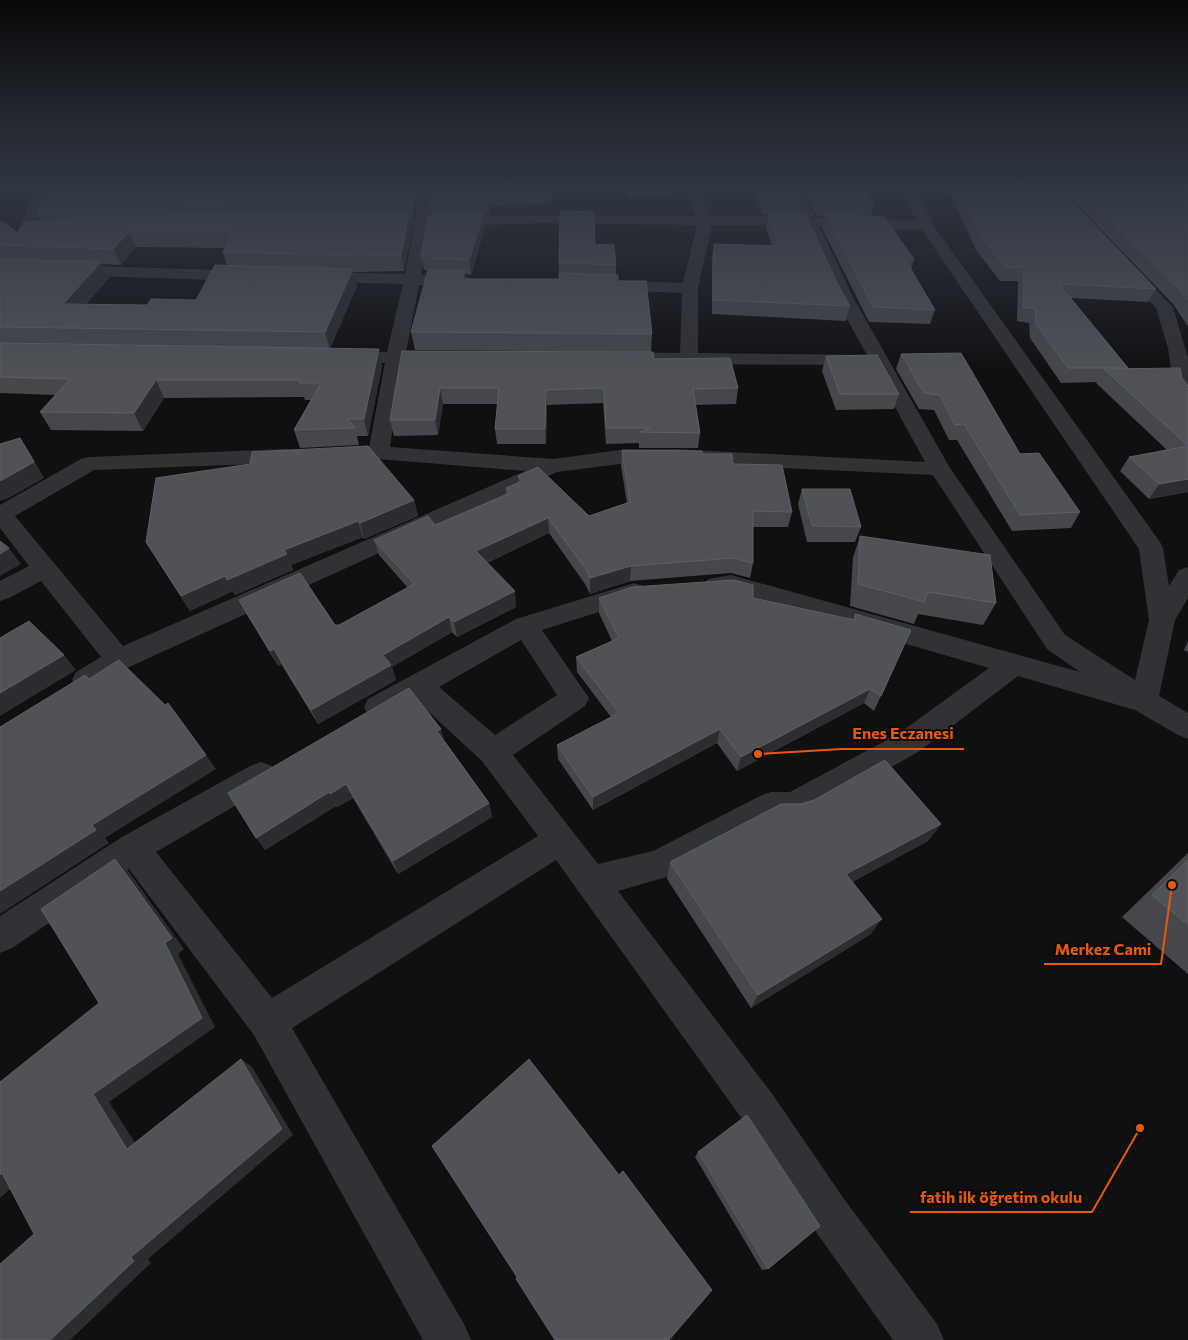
<svg xmlns="http://www.w3.org/2000/svg" width="1188" height="1340" viewBox="0 0 1188 1340" font-family="Commissioner,sans-serif">
<style>
.lines{fill:none;stroke-linecap:round;stroke-linejoin:round}
.minor{fill:#313236;fill-rule:evenodd}
.wall{fill:#46474c;fill-rule:evenodd}
.shaded-wall{fill:#2c2d30}
.building{fill:#505257;stroke:#5c5f65}
.leader{fill:none;stroke:#e8590c;stroke-width:2}
.callout-dot{fill:#e8590c;stroke:#0b0b0c;stroke-width:2}
.callout-label{font-size:16px;text-anchor:middle;font-weight:bold;fill:#e8590c;stroke:#0b0b0c;stroke-width:4;stroke-linejoin:round;paint-order:stroke}
</style>
<rect width="100%" height="100%" fill="#101011"/>
<g class="lines">
<path class="minor" d="M38 186H93L95 189 88 193 48 196 23 255 21 258H9L7 255Z
M419 186H433L430 218 539 215 696 216 684 186H698L710 216H800L787 186H801L815 217 917 221 899 186H913L934 226 1160 542 1163 548 1169 586 1179 570 1188 567V598L1175 620 1159 696 1188 713V739L1178 735 1135 710 1018 676 918 752 805 816 794 820H774L670 876 618 891 773 1095 844 1199 937 1324 944 1340H893L814 1229 745 1123 556 860 292 1028 464 1324 471 1340H423L254 1035 129 869 12 948 0 953V916L122 837 250 766 261 762 272 766 276 775 272 784 156 852 272 998 538 836 482 761 416 700C400 708 386 721 368 715L364 707 368 699 516 619 634 583 643 586 647 592 643 598 542 630 589 698 585 706 513 755 598 864 653 851 760 796 771 792H790L898 734 989 668 731 593 717 594 708 591 704 585 708 579 731 575 1080 672 1047 649 933 475 675 463 620 464 557 472 129 667C113 677 95 694 76 688L72 680 76 672 101 657 41 581 9 598 0 601V581L29 566 0 528V505L81 459 89 457 287 449 295 451 298 456 295 461 287 463 94 470 15 516 123 646 525 471 378 459 338 460 330 459 327 454 330 449 369 447 385 363H343L336 361 334 357 336 353 343 351 387 352 403 284 319 282 313 280 311 277 313 274 319 272 405 274 414 227 374 228 369 227 367 224 369 221 374 220 415 218ZM539 223 697 225 683 283 609 280 603 281 601 285 603 289 609 290 682 293 680 353 618 352 611 354 609 358 611 362 618 364 862 365 870 361 925 462 675 449 620 450 553 459 390 447 403 363 444 362 446 358 444 354 406 352 419 285 463 286 469 285 471 281 469 277 463 276 421 275 429 227ZM712 225H804L836 299 867 355 698 353V288ZM819 226 922 230 1139 549 1149 620 1135 680 1065 635 950 468 854 299ZM521 640 557 695 495 735 439 687Z
M0 263 248 271 254 273 256 276 254 279 248 281 0 273Z
M1127 264 1133 266 1173 307 1188 358V402L1181 400 1174 391 1168 348 1156 308 1119 269 1121 266Z"/>
</g>
<path class="wall" d="M432 186H552L551 204 491 205 489 215H484L485 227 471 275 465 274 466 279H559V263L595 245 616 265V275L618 281 652 334 651 352 654 359 738 388 736 404 695 405 700 433 698 448H639V443L606 444 603 403 547 405 546 444H497L495 429 498 404H443L438 435 394 436 390 420 402 351 636 352 415 350 411 332 428 270H424L421 256 432 215 430 205Z
M627 186H674L673 197 628 198Z
M754 186H793L800 201 797 213 850 306 846 321 712 314V258L714 244 772 246 766 227 768 214H762Z
M803 186H868L866 192 874 204 871 216 914 259 911 269 935 310 930 324 869 322 822 228 825 216 816 215Z
M947 186H1057L1156 289 1148 302 1071 298 1128 368 1127 369 1182 378 1188 386V492L1149 499 1120 471 1129 457 1167 450 1096 383 1097 382 1061 383 1030 338 1029 323 1017 321 1018 281H1000L976 250Z
M1059 186H1188V326L1173 304Z
M416 196 413 217H410L412 230 404 271 354 272 357 286 330 348 382 366 368 436H357L359 445 300 448 294 430 311 400H305L304 397 164 398 143 431 51 430 40 412 55 395 0 393V220L17 233 41 221 37 212ZM136 247 225 248 223 252 227 266 196 300 147 305 86 304 109 278 102 264 121 265Z
M901 354 1020 454 1080 512 1071 528 1012 531 957 440H949L934 410 919 409 896 369Z
M826 356 899 394 894 409 836 410 822 371Z
M622 450 703 454 733 464 792 512 788 527H753V563L750 578 731 573 630 581 590 594 585 584 549 533 487 563 516 607 457 637 452 632 392 667 396 680 318 724 281 664 278 666 247 615 239 600 335 625H339L408 588 379 555 374 540 435 525 506 494V488L519 483 518 476 589 516 627 503 621 466Z
M802 489 861 527 855 542H807L798 504Z
M414 500 418 516 364 539 363 537 291 565 293 570 235 595 233 591 190 611 146 542Z
M860 536 996 603 983 625 918 614 914 624 850 606 853 558Z
M599 598H753L853 620 855 614 911 630 874 711 864 703 737 771 717 743 593 810 558 759 557 745 611 717 577 672 576 657 612 641 599 613Z
M1188 641V652L1184 650Z
M445 742 489 803 492 817 398 874 353 798 337 807 336 806 265 850 228 793Z
M941 824 928 841 852 882 871 934 751 1008 667 879 670 862Z
M1188 853V974L1122 917Z
M698 1152 768 1269 762 1270 695 1157Z"/>
<path class="shaded-wall" d="M414 186 416 196 413 217 412 206Z
M490 195 491 205 489 215 488 204Z
M484 213 485 227 471 275 469 260Z
M409 214 412 230 404 271 401 255Z
M129 232 136 247 121 265 113 249Z
M101 262 109 278 72 321 63 304Z
M353 269 357 286 330 349 325 332Z
M465 271 467 288 462 279Z
M379 349 382 366 368 436 364 419Z
M156 380 164 398 143 431 134 413Z
M440 388 443 404 438 435 435 420Z
M546 390 547 405 546 444 545 429Z
M20 438 30 453 44 478 9 498 0 501V481Z
M1188 479V492L1149 499 1159 484Z
M414 500 418 516 364 539 360 523Z
M548 518 549 533 478 567 476 551Z
M358 521 363 537 291 565 293 570 235 595 227 580 284 550Z
M9 548 21 564 0 576V554Z
M631 566 630 581 590 594V578Z
M225 576 233 591 190 611 181 596Z
M515 591 516 607 457 637 454 622Z
M449 617 452 632 392 667 396 680 318 724 311 710 383 655Z
M274 649 281 664 278 666 270 651Z
M64 655 76 670 0 716V693Z
M870 689 864 703 737 771 741 757Z
M441 729 445 743 437 731Z
M720 729 717 743 593 810V797Z
M206 755 216 769 105 838 109 843 0 914V891L92 825Z
M346 784 353 798 337 807 330 794Z
M329 792 336 806 265 850 256 838Z
M489 803 492 817 398 874 393 861Z
M941 824 928 841 837 890 846 874Z
M115 859 129 872 184 949 178 954 215 1027 109 1102 143 1155 127 1149 93 1094 165 943Z
M882 919 871 934 751 1008 758 995Z
M241 1059 252 1067 293 1135 148 1259 151 1263 70 1340H50L131 1257Z
M2 1173 23 1178 0 1198V1175Z"/>
<path class="building" d="M414 186 412 206 133 208 37 212 54 187Z
M432 186H551V193L490 195 488 204 430 205Z
M760 186H793L800 201H765Z
M812 186H868H862L874 204 819 202Z
M956 186H1057L1156 289 1059 284 1128 368H1068L1036 324 1035 309 1023 307 1024 267 1006 268 981 237Z
M1077 186H1188V300L1180 290Z
M560 211 594 212 595 245 614 244 616 265 559 263Z
M484 213 469 260 432 259 433 256H421L429 215Z
M769 213H805L838 285 850 306 713 300 714 244 779 246Z
M409 214 401 255 360 256 223 252 233 232H129L113 249 0 245V224L3 222 17 233 25 222 132 215Z
M825 214 884 217 914 259H905L935 310 873 307Z
M0 259 101 262 63 304 147 305 151 299 196 300 215 265 353 269 325 332 0 327Z
M428 270 465 271 462 279H559V273L618 275V281H646L652 334 411 332Z
M0 343 379 349 364 419H347L355 428 294 430 321 383H299L301 380H156L134 413 40 412 70 379 0 377Z
M402 351 653 352 654 359 730 358 738 388 693 389 700 433 640 432 650 428H606L604 388 546 390 545 429H495L499 388H440L435 420H390Z
M961 353 1020 454 1039 453 1080 512 1020 515 964 424 955 425 940 395 924 393 901 354Z
M877 355 899 394H840L826 356Z
M1180 368 1182 378 1188 386V446L1104 369Z
M20 438 34 462 0 481V444Z
M368 446 414 500 360 523 358 521 284 550 287 554 227 580 225 576 181 596 146 542 156 478 250 464 252 452Z
M1188 446V479L1159 484 1129 457Z
M622 450 702 451 703 454H732L733 464 782 465 792 512 753 511V563L734 558 631 566 590 578 585 568 548 518 476 551 515 591 454 622 449 617 383 655 391 665 311 710 274 649 270 651 239 600 300 573 335 625H339L414 584 374 540 428 516 435 525 510 493 506 488 522 481 518 476 538 467 589 516 630 502Z
M802 489H850L861 527 812 526Z
M860 536 990 555 996 603 928 592 924 602 858 584Z
M0 541 9 548 0 554Z
M734 580 753 585V598L855 620V614L911 630 881 696 870 689 741 757 720 729 593 797 557 745 619 713 576 657 619 638 599 598 632 587Z
M29 621 64 655 0 693V638Z
M119 660 165 705 168 703 206 755 92 825 96 830 0 891V727L85 675 89 679Z
M409 688 441 729 437 731 489 803 393 861 346 784 330 794 329 792 256 838 228 793Z
M885 760 941 824 846 874 882 919 758 995 670 862 781 804H801L814 800Z
M115 859 172 938 165 943 202 1018 93 1094 127 1149 241 1059 282 1129 131 1257 134 1261 50 1340H0V1264L34 1234 2 1173 0 1175V1082L99 1003 41 909Z
M1188 860V925L1152 895Z
M529 1059 619 1175 623 1171 712 1290 669 1340H555L516 1279 517 1277 432 1146Z
M747 1115 820 1226 768 1269 698 1152Z"/>
<linearGradient id="sky" x2="0" y2="1"><stop stop-color="#090909"/><stop offset="0.5" stop-color="#313743"/><stop offset="1" stop-color="#313743" stop-opacity="0"/></linearGradient>
<rect width="1188" height="374" fill="url(#sky)"/>
<path class="leader" d="M758 754L842 749H964M1172 885L1161 964H1044M1140 1128L1092 1212H910"/>
<g class="callout-dot">
<circle cx="758" cy="754" r="5"/>
<circle cx="1172" cy="885" r="5"/>
<circle cx="1140" cy="1128" r="5"/>
</g>
<g class="callout-label">
<text x="903" y="739">Enes Eczanesi</text>
<text x="1103" y="955">Merkez Cami</text>
<text x="1001" y="1203">fatih ilk öğretim okulu</text>
</g>
</svg>
